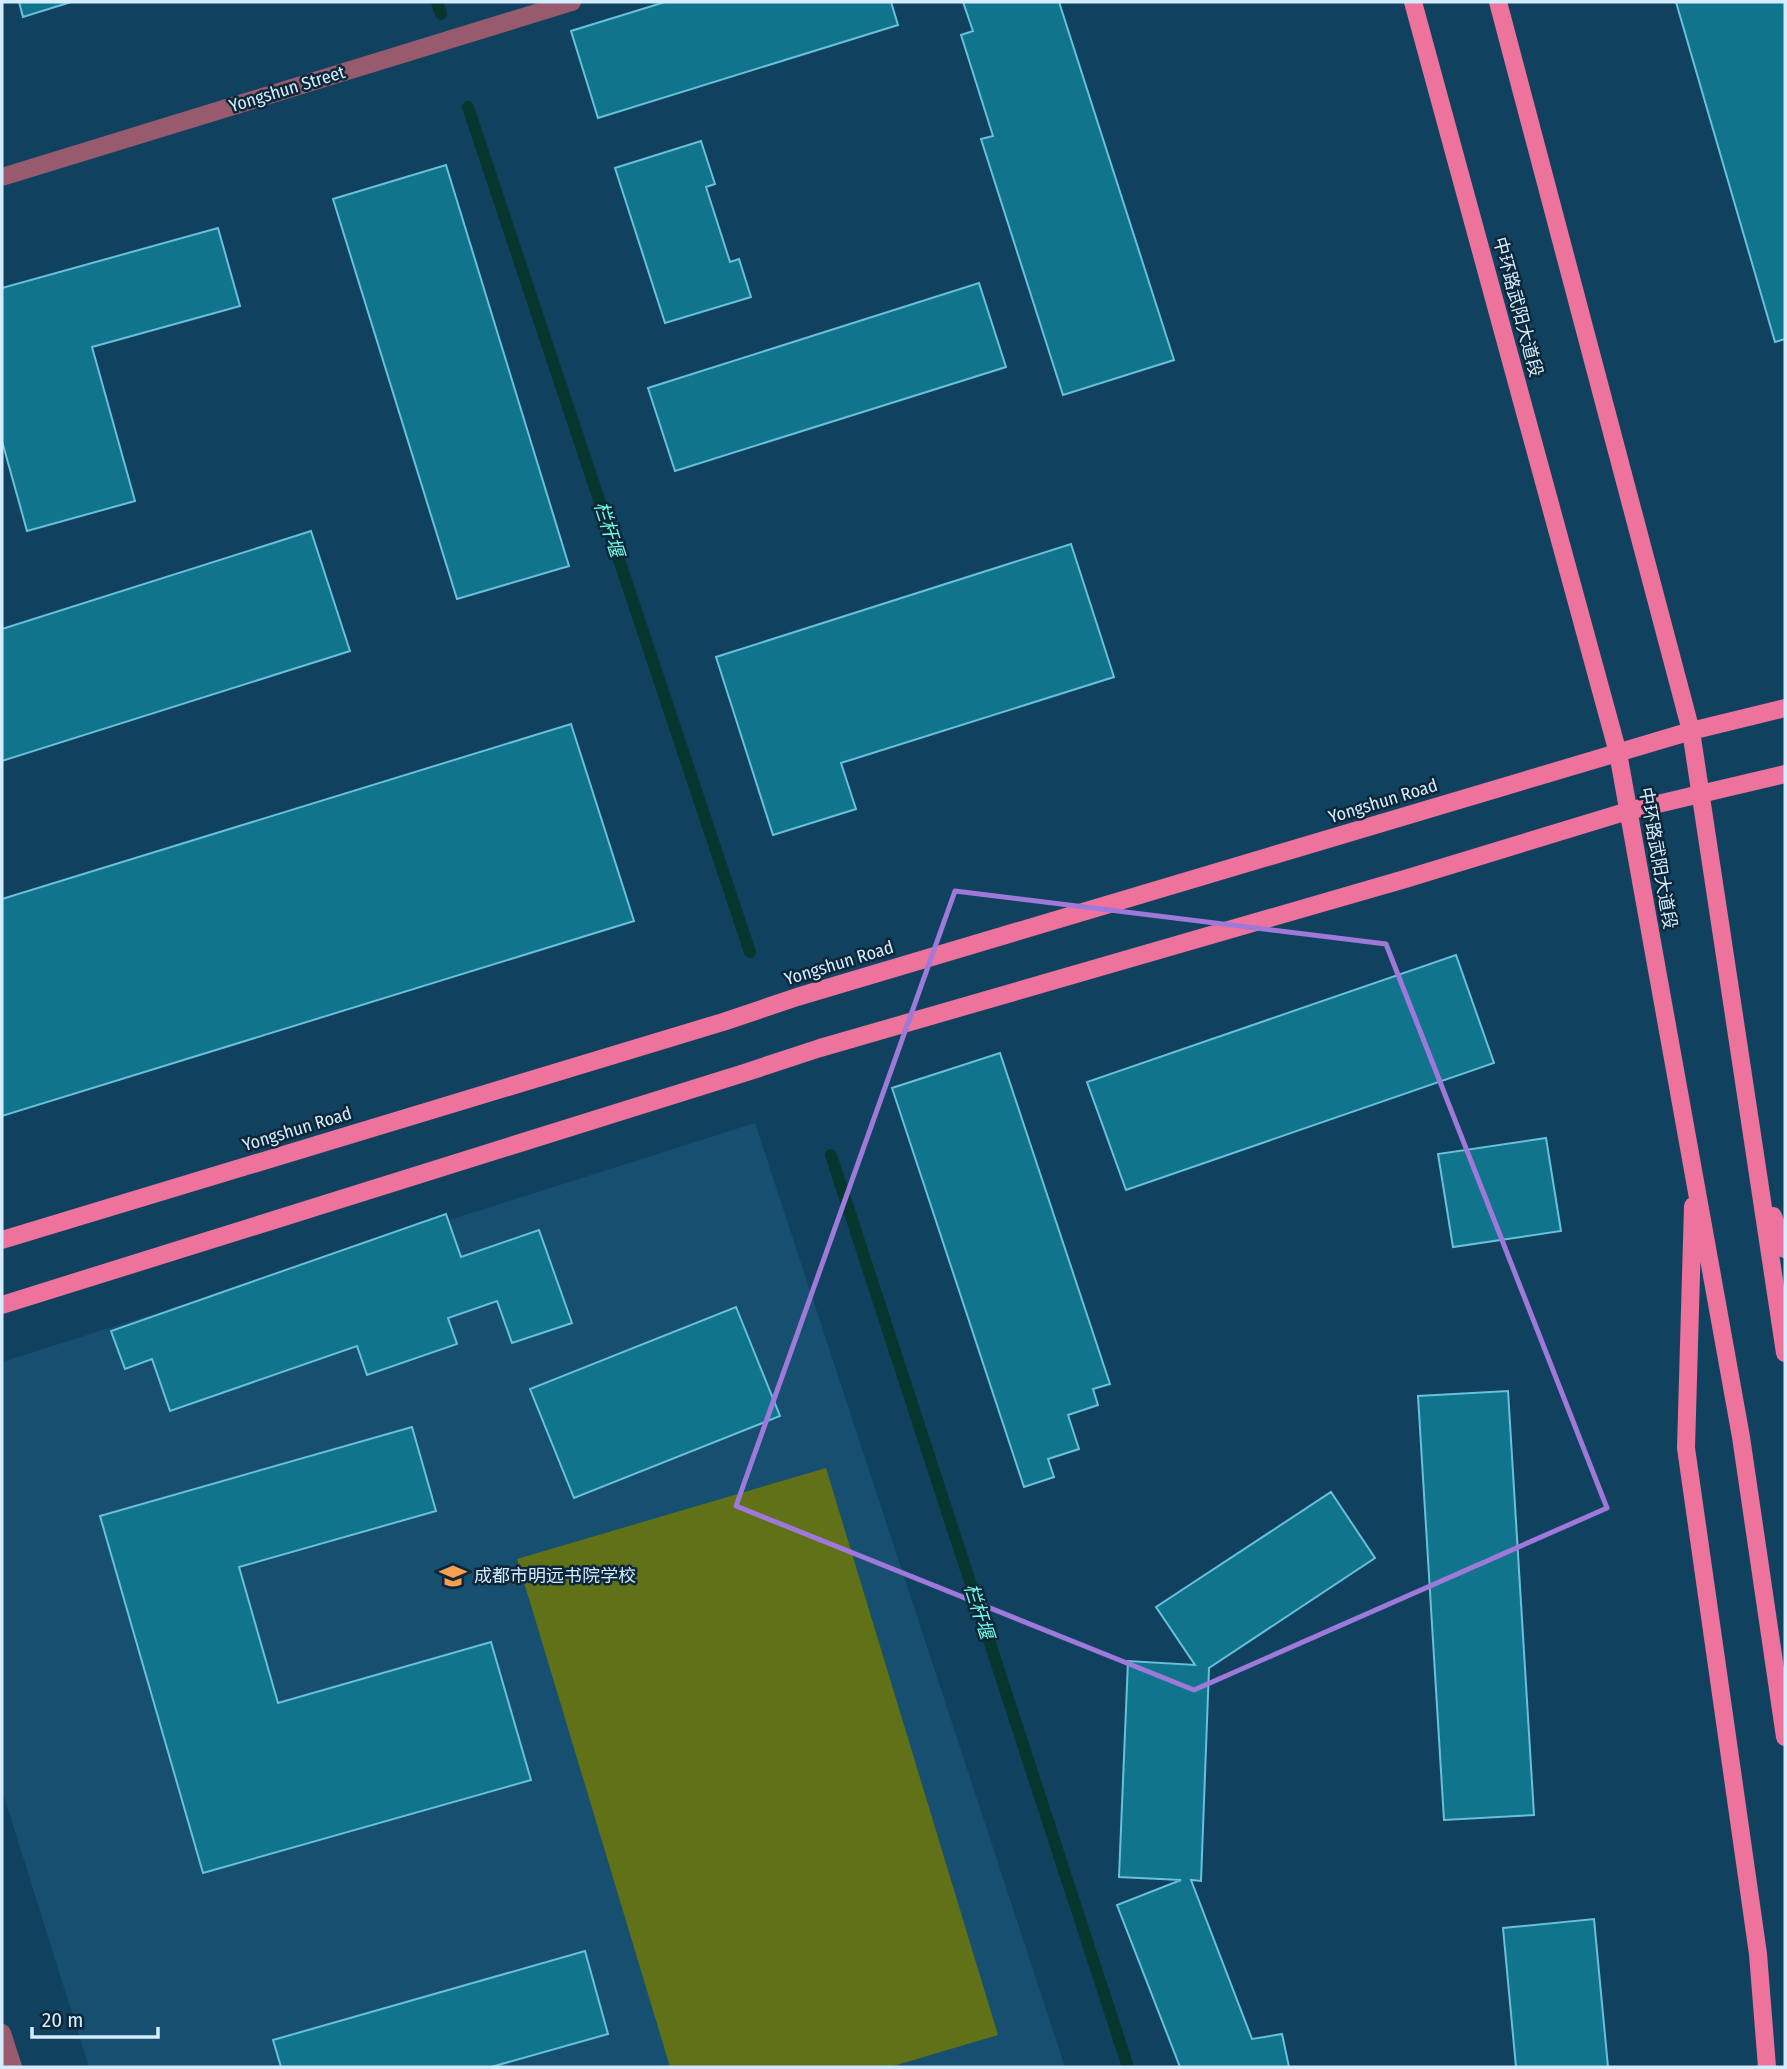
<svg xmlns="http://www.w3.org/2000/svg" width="1787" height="2069" viewBox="0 0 1787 2069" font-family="'Fira Sans Condensed','Noto Sans SC',sans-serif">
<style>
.built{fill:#164f70}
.green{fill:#607118}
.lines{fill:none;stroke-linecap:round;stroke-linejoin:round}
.stream{stroke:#07362f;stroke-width:12}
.building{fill:#0f748c;stroke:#6abfda;stroke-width:2}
.minor{stroke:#985b6e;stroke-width:18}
.major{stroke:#ed729c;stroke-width:18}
.marked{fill:none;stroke:#9e79d9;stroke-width:5;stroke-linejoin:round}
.labels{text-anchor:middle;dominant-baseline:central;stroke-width:5;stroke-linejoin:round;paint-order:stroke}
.street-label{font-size:18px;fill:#d3ecff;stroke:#0d2738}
.poi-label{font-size:18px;fill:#d3ecff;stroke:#0d2738;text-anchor:start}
.water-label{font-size:19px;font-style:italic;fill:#72fae2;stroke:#0d2738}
</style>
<rect width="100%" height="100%" fill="#104260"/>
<path class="built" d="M755 1123 1065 2067H89L2 1790V1362Z"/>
<path class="green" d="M826 1468 998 2035 890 2067H670L517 1559Z"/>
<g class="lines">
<path class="stream" d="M437 2 441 14
M468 107 750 952
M831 1155 1128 2067"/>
</g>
<path class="building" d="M19 2H71L23 17Z
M665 2H891L898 25 598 118 571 31Z
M963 2H1059L1174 360 1063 395 981 139 993 136 961 35 973 31Z
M1676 2H1785V339L1775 342Z
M701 141 715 184 706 187 730 262 739 259 751 297 665 323 615 168Z
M446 165 569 566 457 599 333 199Z
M218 228 240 306 92 347 135 501 27 531 2 441V288Z
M979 283 1006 367 675 471 648 388Z
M311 531 350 651 2 761V629Z
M1071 544 1114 677 841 763 856 809 773 835 716 657Z
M571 724 634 921 2 1116V899Z
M1456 955 1494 1063 1126 1190 1087 1082Z
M1000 1053 1110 1384 1093 1389 1098 1405 1068 1415 1079 1449 1048 1459 1054 1477 1024 1487 892 1088Z
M1546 1138 1561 1231 1453 1247 1438 1154Z
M446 1214 461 1257 539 1230 572 1323 512 1343 497 1301 448 1318 457 1344 367 1375 357 1346 170 1411 152 1359 125 1369 111 1331Z
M736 1307 780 1416 574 1498 530 1389Z
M1508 1391 1534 1815 1444 1820 1418 1396Z
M412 1427 436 1511 239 1567 278 1703 491 1642 531 1780 203 1873 100 1516Z
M1331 1492 1375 1558 1209 1668 1201 1881 1191 1880 1252 2039 1282 2034 1289 2067H1180L1117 1905 1181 1880 1119 1877 1128 1661 1195 1665 1156 1607Z
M1594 1919 1608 2067H1516L1503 1928Z
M585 1951 608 2034 491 2067H281L273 2040Z"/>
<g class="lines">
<path class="minor" d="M2 177 572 2
M2 2033 13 2067"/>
<path class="major" d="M1413 2 1618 753 1741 1437 1785 1737
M1498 2 1691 731 1785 1353
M1693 1206 1686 1448 1758 1954 1767 2067
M1773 1216 1785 1249
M2 1240 723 1022 797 997 1691 731 1785 708
M2 1305 744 1073 820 1048 1405 879 1628 811 1785 774"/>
</g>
<path class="marked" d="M955 891 1386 944 1607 1508 1194 1690 736 1506Z"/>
<defs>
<symbol id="school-bare" viewBox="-9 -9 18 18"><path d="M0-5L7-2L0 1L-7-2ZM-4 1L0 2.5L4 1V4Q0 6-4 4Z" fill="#f99f4d" stroke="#0d2738" stroke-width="2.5" paint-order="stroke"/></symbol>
</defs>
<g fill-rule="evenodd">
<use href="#school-bare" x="434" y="1557" width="38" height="38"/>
</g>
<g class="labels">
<g class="street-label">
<text transform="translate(287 89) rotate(-17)">Yongshun Street</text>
<text transform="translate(1518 307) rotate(75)">中环路武阳大道段</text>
<text transform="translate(1383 801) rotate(-17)">Yongshun Road</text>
<text transform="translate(1658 858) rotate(80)">中环路武阳大道段</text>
<text transform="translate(839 963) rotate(-17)">Yongshun Road</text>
<text transform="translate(297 1129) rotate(-17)">Yongshun Road</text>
</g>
<g class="poi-label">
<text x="474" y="1576">成都市明远书院学校</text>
</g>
<g class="water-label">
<text transform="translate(609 529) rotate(72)">栏杆堰</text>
<text transform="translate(979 1611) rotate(72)">栏杆堰</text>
</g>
</g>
<rect width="1787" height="2069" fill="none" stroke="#d3ecff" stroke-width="7"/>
<path d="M32 2027v10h126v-10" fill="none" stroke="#d3ecff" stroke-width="3.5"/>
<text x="42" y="2027" font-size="21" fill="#d3ecff" stroke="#0d2738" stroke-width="5" paint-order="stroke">20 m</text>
</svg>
